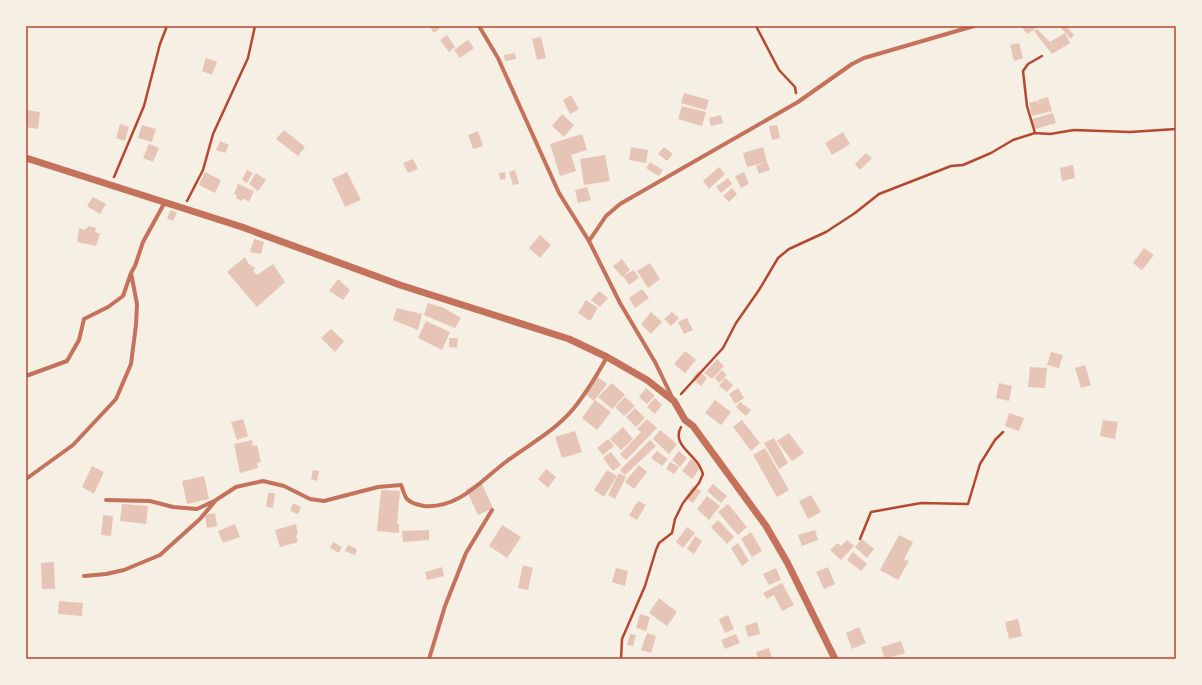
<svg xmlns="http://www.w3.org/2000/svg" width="1202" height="685" viewBox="0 0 1202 685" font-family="'Open Sans',sans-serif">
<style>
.building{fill:#e6c5b7}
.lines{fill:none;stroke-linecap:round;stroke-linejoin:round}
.path{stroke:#b5482f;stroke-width:2.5}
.minor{stroke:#c5725c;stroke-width:4}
.tertiary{stroke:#c5725c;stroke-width:7}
.neatline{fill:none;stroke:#b5482f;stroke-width:1.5}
</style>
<rect width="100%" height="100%" fill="#f6efe4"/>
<path class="building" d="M429 26H439L440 28 434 33Z
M1021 26H1034L1036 28 1027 34Z
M1059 26H1066L1074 35 1071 39Z
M1037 29 1050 42 1065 33 1070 43 1052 54 1034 31Z
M447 35 455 47 449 52 440 40Z
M541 37 546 58 537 60 532 39Z
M468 40 474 48 460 58 454 50Z
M1019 43 1023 58 1014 61 1010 45Z
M515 53 516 59 505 61 504 55Z
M206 58 217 62 212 75 202 71Z
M684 93 709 100 706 110 681 103Z
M571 95 579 109 570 114 563 100Z
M1048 97 1052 111 1032 116 1029 103 1037 101 1039 105 1038 100Z
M682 106 706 112 702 126 678 119Z
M26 110 40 112 38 129 26 127Z
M1053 113 1056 123 1035 129 1032 119Z
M562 114 574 125 564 137 552 126Z
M721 115 723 123 711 126 709 118Z
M120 124 129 127 125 141 116 138Z
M142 125 156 129 152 142 138 138Z
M777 125 780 138 772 140 769 126Z
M284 130 305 147 298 156 276 139Z
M478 131 483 146 473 149 468 135Z
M843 132 850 144 832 155 825 143Z
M582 134 587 150 571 155 576 171 560 176 550 144Z
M220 141 229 145 225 153 216 150Z
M149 144 159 148 153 162 143 158Z
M631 147 648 150 646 163 629 160Z
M664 147 673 154 667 161 658 154Z
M763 147 767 162 747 167 743 153Z
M866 153 872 158 860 170 855 164Z
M605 155 610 181 584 185 580 159Z
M413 159 418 169 408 173 403 163Z
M650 162 663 170 659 176 646 168Z
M767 162 770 170 759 174 756 166Z
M1073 165 1075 178 1062 181 1060 168Z
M719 167 725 174 709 189 703 181Z
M247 170 253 173 247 183 242 180Z
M515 170 519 184 513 185 509 172Z
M205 172 221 180 215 193 199 185Z
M347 172 361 200 345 207 332 179Z
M505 172 506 179 500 180 499 173Z
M744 172 749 184 741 188 735 176Z
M256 173 266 180 258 191 249 184Z
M728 178 732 184 721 193 716 187Z
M238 184 254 191 249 202 243 198 242 201 236 198 237 195 234 194Z
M587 187 591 200 578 203 575 190Z
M732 188 737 194 729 202 723 196Z
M93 197 106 204 100 214 87 206Z
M171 210 177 213 173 221 167 218Z
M89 226 96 228 95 232 100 234 96 246 77 242 79 228 85 230Z
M540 235 551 245 540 258 529 248Z
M254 239 264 242 261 254 250 252Z
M1144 248 1154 255 1142 270 1133 263Z
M245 257 249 264 255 268 253 271 257 275 273 264 285 282 257 307 227 272Z
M622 259 630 270 622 277 613 266Z
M650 263 660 279 648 288 637 271Z
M634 270 639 278 629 285 623 276Z
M338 279 350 290 343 300 329 291Z
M642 289 649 298 635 308 629 298Z
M599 291 608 298 600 307 591 300Z
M586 300 598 308 590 321 578 313Z
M428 303 444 308 461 318 455 328 424 315Z
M397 308 422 314 418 330 393 320Z
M651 312 662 322 651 334 641 324Z
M672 312 679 318 671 326 664 319Z
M687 318 693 330 684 334 678 322Z
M426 321 450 332 442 350 418 338Z
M331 329 344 341 335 352 321 338Z
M449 338H458L457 348 449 347Z
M685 351 696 360 685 373 674 364Z
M1051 352 1063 355 1059 368 1047 365Z
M717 359 724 366 712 379 704 373Z
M1085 365 1091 385 1081 388 1075 368Z
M1030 367 1047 368 1045 388 1028 387Z
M722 370 727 375 719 383 715 378Z
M698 371 707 378 701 386 692 379Z
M596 376 607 384 594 401 583 392Z
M725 378 733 385 727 392 719 386Z
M612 383 625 395 612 409 598 397Z
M999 383 1012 386 1009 401 996 398Z
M646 388 655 396 647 404 639 397Z
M738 388 744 398 735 404 729 394Z
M625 397 635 406 624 416 615 407Z
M655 398 662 405 655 414 647 407Z
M595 400 611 412 597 430 582 418Z
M715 400 731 412 721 425 705 413Z
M740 402 751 410 746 416 736 407Z
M635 408 645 418 636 427 626 417Z
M1009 413 1024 418 1019 431 1005 426Z
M243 419 248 436 237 440 231 422Z
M647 419 657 428 626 460 620 454 641 432 637 429Z
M742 420 760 443 751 451 733 427Z
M1103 420 1118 422 1115 439 1100 436Z
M623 427 633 439 621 450 610 439Z
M660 430 677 444 669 454 653 439Z
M575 431 582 452 562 458 555 437Z
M789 433 804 453 792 461 777 441Z
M774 438 788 463 779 469 764 443Z
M608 439 614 446 603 455 597 448Z
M252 440 253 446 257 445 261 462 257 463 258 468 240 473 234 444Z
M650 440 656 446 625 475 620 470Z
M765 448 789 490 777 497 753 455Z
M657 451 668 459 662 466 651 458Z
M679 451 687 458 680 467 672 460Z
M611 452 621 465 613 471 603 458Z
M691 459 701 467 692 479 682 471Z
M670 462 679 467 674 474 666 469Z
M639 465 647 472 634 489 625 482Z
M92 466 104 472 94 494 82 487Z
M546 469 556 477 548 488 538 479Z
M313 470 319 471 317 481 311 479Z
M607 470 617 476 604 497 594 490Z
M619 473 626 477 615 499 608 495Z
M204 476 209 499 187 504 182 481Z
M481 482 493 508 478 515 466 489Z
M713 484 727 496 721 503 707 491Z
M693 486 701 491 693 503 685 498Z
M381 490 400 491 397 524H399V533L377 531Z
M268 493H275L273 508 266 507Z
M811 495 821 512 808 519 799 501Z
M707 496 720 506 709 520 697 509Z
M638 501 646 505 637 520 629 515Z
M293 503 301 507 298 514 290 511Z
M122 504 148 506 146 524 120 521Z
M728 504 747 527 738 535 718 512Z
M215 513 217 526 207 528 205 515Z
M103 515 113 516 111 536 101 535Z
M718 520 734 537 727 544 711 527Z
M235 524 240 537 223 543 218 531Z
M296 524 298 534 296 535 298 542 280 547 275 530Z
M502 525 521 537 507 558 489 546Z
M687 527 695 533 683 548 676 542Z
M429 530V540L403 542 402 531Z
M815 530 818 540 802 546 798 535Z
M751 532 762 551 752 557 741 539Z
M899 535 913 542 904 559 909 561 898 580 880 570Z
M695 536 702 541 694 554 687 549Z
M862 539 874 549 867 558 855 547Z
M847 540 854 546 841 560 830 550 838 543 841 546Z
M333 542 342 547 339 553 330 548Z
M738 543 749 561 742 566 731 548Z
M348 545 357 549 355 555 345 551Z
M853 552 867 564 861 571 847 560Z
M54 562 55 589H42L41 563Z
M523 565 533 568 528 590 518 588Z
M442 567 444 576 427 580 425 572Z
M828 567 835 584 824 589 816 572Z
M616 568 628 571 625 586 612 582Z
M776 568 781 580 769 585 763 574Z
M782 583 794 605 782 611 774 595 767 599 763 593Z
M659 598 677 612 667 626 649 613Z
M59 601 83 603 82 616 58 614Z
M640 614 650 617 646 631 636 628Z
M728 615 734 629 725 633 719 619Z
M1018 619 1022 636 1009 639 1005 622Z
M757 622 760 634 748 637 745 626Z
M859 627 866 643 852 649 846 633Z
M647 633 656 636 651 653 641 650Z
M630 634 636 635 633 646 627 645Z
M736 634 740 643 725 649 721 640Z
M901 641 905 653 885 659 881 647Z
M769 648 772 658 758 659 756 652Z"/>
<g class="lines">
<path class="path" d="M756 26 779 70 795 87 796 93
M1035 133 1027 106 1023 71 1028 64 1042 56
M114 177 144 106 160 44 167 26
M187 201 203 170 213 134 248 58 255 26
M681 394 723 348 736 323 759 290 778 258 789 249 826 232 855 213 879 194 951 166 963 165 991 153 1013 140 1035 133 1050 134 1074 130 1130 132 1176 129
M860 539 871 512 921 503 968 504 980 464 995 440 1003 432
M621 659 622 639 645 586 656 550 659 543 672 533 675 519 683 503 699 483 703 474C701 469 699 463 695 460 687 450 673 441 681 427"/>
<path class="minor" d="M479 26 498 58 559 193 589 241 620 303 655 362 672 397
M589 241 606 216 620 204 798 102 852 64 864 58 974 26
M26 376 67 361 79 340 84 319 108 307 123 296 131 273
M26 479 73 445 116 399 131 364 136 325 137 304 131 273 135 266 143 242 165 202
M106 500 150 501 173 507 197 509 214 501
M84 576 106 574 124 570 160 555 200 519 216 500 236 487 263 481 284 486 310 499 324 501 378 487 401 485C403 489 404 495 407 499 411 503 418 505 424 506 459 509 481 480 507 461 530 444 556 430 574 408 587 392 597 375 607 357
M429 659 445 606 466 553 492 510"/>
<path class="tertiary" d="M26 158 242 227 400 285 569 339 607 357 647 380 674 401 685 420 693 426 766 526 787 562 835 659"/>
</g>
<rect width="1202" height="685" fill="none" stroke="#f6efe4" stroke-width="54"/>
<rect x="27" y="27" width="1148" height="631" class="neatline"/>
</svg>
